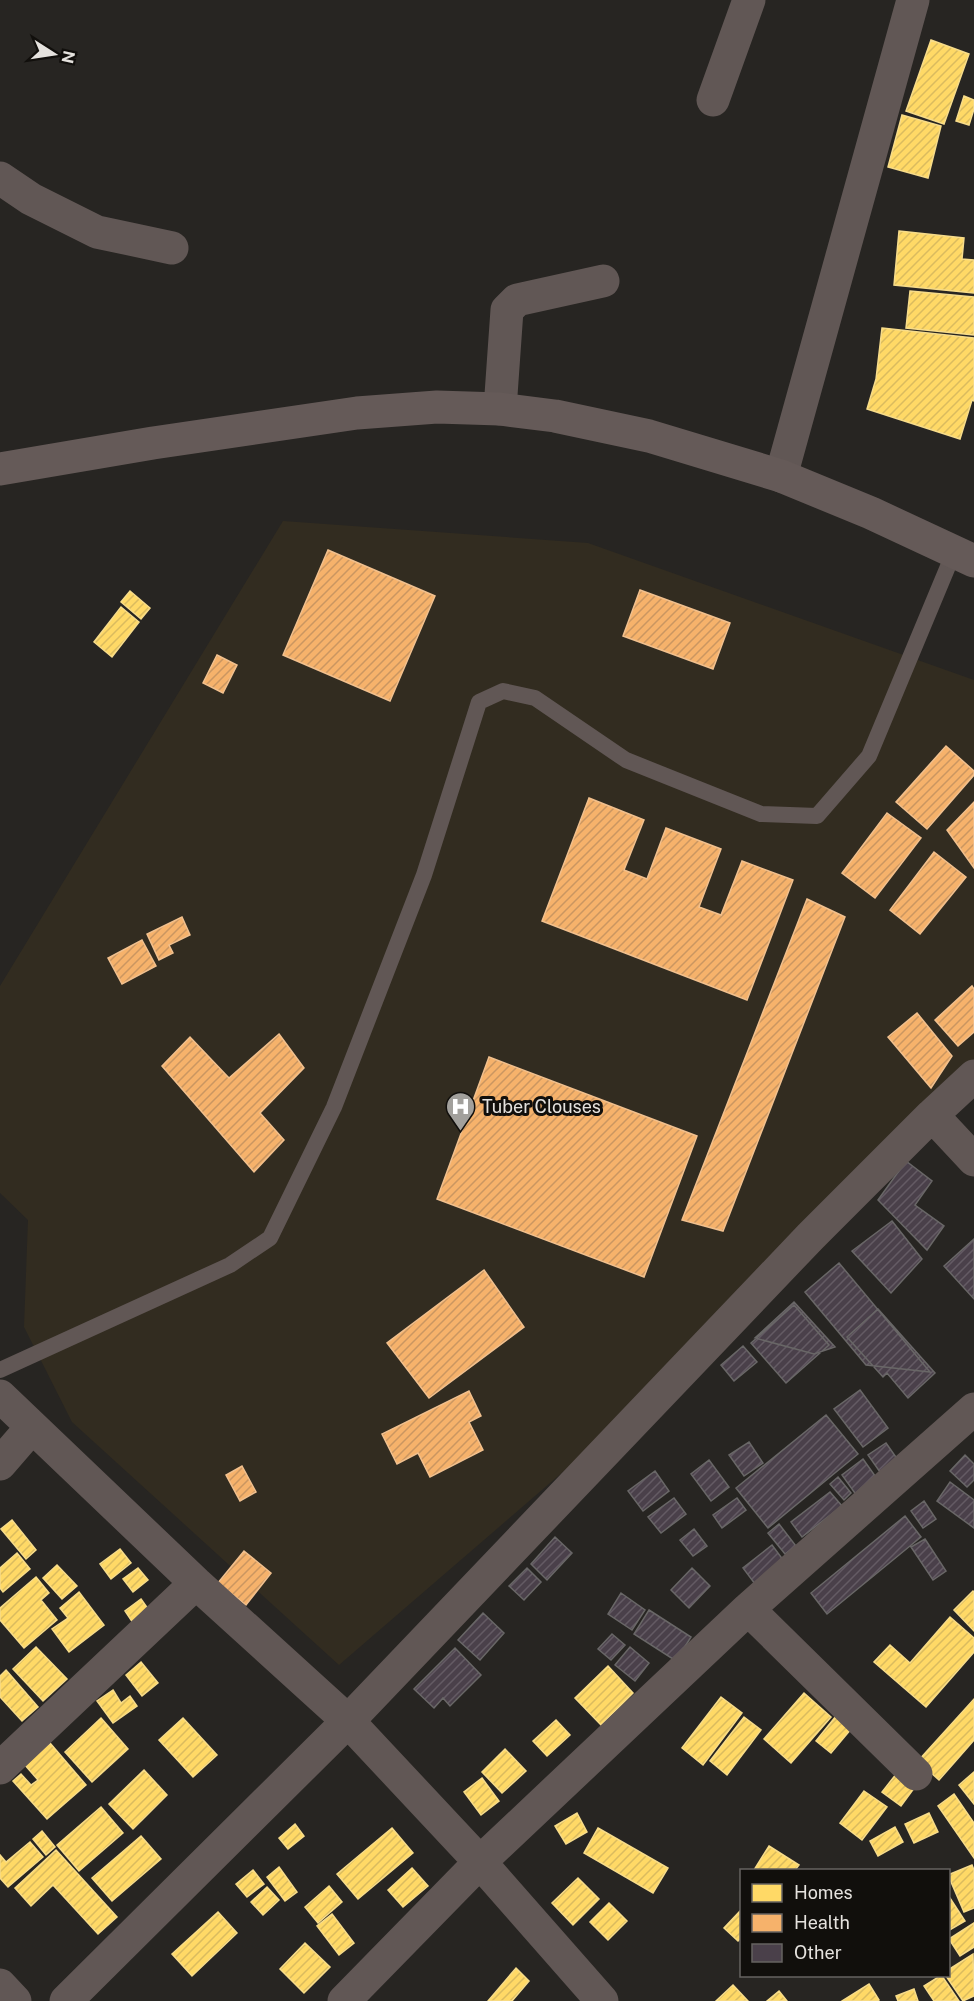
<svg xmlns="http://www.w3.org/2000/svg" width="974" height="2001" viewBox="0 0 974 2001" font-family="'Public Sans',sans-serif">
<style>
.built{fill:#322c20}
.homes{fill:url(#homes-hatch);stroke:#f7dc8a;stroke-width:1.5}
.health{fill:url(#health-hatch);stroke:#f1c08e;stroke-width:1.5}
.building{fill:url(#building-hatch);stroke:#696767;stroke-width:1.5}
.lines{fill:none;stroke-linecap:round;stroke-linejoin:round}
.lane{stroke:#615755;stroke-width:16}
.street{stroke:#615755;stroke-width:33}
.secondary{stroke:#655a58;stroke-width:33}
.labels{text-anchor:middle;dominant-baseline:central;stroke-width:6;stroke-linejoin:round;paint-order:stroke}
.poi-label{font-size:18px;fill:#e5e2de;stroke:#110f0c;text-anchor:start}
</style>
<defs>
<pattern id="homes-hatch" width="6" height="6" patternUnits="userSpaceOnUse" patternTransform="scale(1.5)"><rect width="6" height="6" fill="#ffd966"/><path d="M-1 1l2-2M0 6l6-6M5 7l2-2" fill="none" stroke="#dabb5f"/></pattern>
<pattern id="health-hatch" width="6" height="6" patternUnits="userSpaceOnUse" patternTransform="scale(1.5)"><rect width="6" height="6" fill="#f6b26b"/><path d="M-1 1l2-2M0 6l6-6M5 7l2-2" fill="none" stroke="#ca9661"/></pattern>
<pattern id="building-hatch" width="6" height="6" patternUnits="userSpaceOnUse" patternTransform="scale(1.5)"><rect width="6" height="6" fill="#4a404a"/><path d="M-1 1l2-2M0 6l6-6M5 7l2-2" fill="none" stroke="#645b64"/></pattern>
</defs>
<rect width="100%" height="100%" fill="#272522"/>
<path class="built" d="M283 521 588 543 974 680V1070L825 1246 339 1665 72 1422 24 1327 28 1220 0 1193V986Z"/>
<path class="homes" d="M931 40 969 54 944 124 906 111Z
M964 96 974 100V109L969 125 956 121Z
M902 115 941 126 928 178 888 167Z
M899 231 964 238 962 259 974 260V293L894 285Z
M910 291 974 297V335L906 328Z
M882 328 974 338V401L972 400 960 439 867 409 876 379Z
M130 591 150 608 141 619 121 602Z
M121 607 139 622 112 657 94 642Z
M12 1520 36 1550 26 1559 1 1529Z
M120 1549 131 1563 111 1579 100 1564Z
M17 1553 30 1569 3 1592 0 1588V1568Z
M57 1565 77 1586 62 1599 43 1578Z
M138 1568 148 1580 133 1592 123 1579Z
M36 1577 49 1593 41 1600 57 1620 24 1648 0 1620V1608Z
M973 1591 974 1592V1631L954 1610Z
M79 1592 104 1625 69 1652 52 1629 68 1618 60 1608Z
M141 1599 151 1613 135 1626 125 1611Z
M950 1617 974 1638V1652L926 1707 874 1662 890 1645 910 1663Z
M36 1647 67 1679 43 1701 13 1669Z
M141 1662 158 1683 142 1696 126 1675Z
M608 1666 633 1693 601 1725 575 1698Z
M6 1670 38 1707 22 1721 0 1697V1676Z
M113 1690 121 1703 130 1696 137 1706 113 1723 97 1701Z
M804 1693 831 1717 791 1763 764 1739Z
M721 1697 742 1713 703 1765 682 1748Z
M974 1699V1740L939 1780 918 1761Z
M836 1716 851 1729 831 1753 816 1741Z
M744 1717 761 1730 727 1775 710 1761Z
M101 1718 128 1749 92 1782 65 1752Z
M183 1718 217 1755 193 1777 159 1740Z
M556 1720 570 1735 547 1756 533 1741Z
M50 1743 86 1785 47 1819 13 1781 21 1774 31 1785 38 1780 25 1765Z
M505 1749 526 1771 502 1793 482 1772Z
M144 1770 167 1795 133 1829 109 1804Z
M974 1772V1804L959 1785Z
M897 1773 915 1787 901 1806 882 1792Z
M482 1778 499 1801 481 1815 464 1792Z
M864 1791 887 1807 862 1840 840 1823Z
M954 1794 974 1823V1858L938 1806Z
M101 1807 123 1833 79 1871 57 1845Z
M577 1813 587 1832 566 1844 555 1826Z
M929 1813 938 1832 914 1843 905 1824Z
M295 1824 304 1836 288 1849 279 1838Z
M895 1827 903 1842 878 1856 870 1841Z
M392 1828 413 1853 358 1899 337 1874Z
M598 1828 668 1868 653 1893 584 1853Z
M42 1831 55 1847 46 1855 33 1839Z
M141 1836 161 1859 112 1901 92 1878Z
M30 1842 43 1857 8 1887 0 1878V1855L6 1862Z
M769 1846 799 1865 795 1870H754Z
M56 1850 117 1917 98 1934 53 1885 31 1906 15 1888Z
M972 1865 974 1870V1908L964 1912 948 1875Z
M279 1867 297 1892 285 1901 267 1877Z
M412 1868 428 1886 403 1907 388 1890Z
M253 1870 264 1884 247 1897 236 1884Z
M578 1878 599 1899 573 1925 552 1903Z
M329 1886 342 1902 318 1923 305 1907Z
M267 1887 279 1900 263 1915 251 1902Z
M948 1895 965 1921 948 1931Z
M609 1903 627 1921 608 1940 590 1922Z
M742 1909V1937L738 1941 724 1928Z
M218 1912 237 1933 192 1976 172 1954Z
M332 1914 354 1943 339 1955 317 1926Z
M974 1923V1947L960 1956 949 1939Z
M305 1943 330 1967 304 1993 280 1969Z
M973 1954 974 1996 963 2001 946 1976H948V1970Z
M516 1968 529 1981 512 2001H488Z
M940 1976H942L959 2001H934L924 1986Z
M869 1984 879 2000 877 2001H842Z
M733 1985 748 2001H716Z
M914 1989 918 2001H898L896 1996Z
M779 1991 787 2001H767Z"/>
<path class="health" d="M328 550 435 596 390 701 283 655Z
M640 590 730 623 713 669 623 636Z
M217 655 237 665 223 693 203 683Z
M946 746 974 771V775L927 829 896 802Z
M589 798 644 820 624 870 647 879 666 828 721 849 699 907 721 915 742 861 793 880 747 1000 542 921Z
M974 802V868L947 830Z
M887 813 921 838 875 898 842 873Z
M934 852 966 877 920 934 890 910Z
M807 899 845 917 723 1231 682 1220Z
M182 917 190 935 169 945 173 953 159 960 147 934Z
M142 940 156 966 122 984 108 958Z
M972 986 974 989V1032L958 1046 935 1020Z
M917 1013 952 1056 931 1088 888 1037Z
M279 1034 304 1068 260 1113 284 1140 254 1172 162 1066 190 1037 229 1078Z
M489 1057 697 1136 644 1277 437 1199Z
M484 1270 524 1327 429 1398 387 1343Z
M469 1391 481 1416 469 1422 483 1450 430 1477 418 1453 397 1464 382 1434Z
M242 1466 256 1492 240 1501 226 1475Z
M244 1551 271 1573 246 1605 218 1583Z"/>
<path class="building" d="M906 1161 932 1181 915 1205 944 1226 927 1250 878 1200Z
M892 1221 922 1259 891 1293 852 1251Z
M974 1239V1299L944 1266Z
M839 1263 930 1372 866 1365 805 1292Z
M794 1302 835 1347 814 1354 755 1338Z
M794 1305 829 1345 786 1383 751 1343Z
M878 1309 935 1373 908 1398 887 1373 883 1377 847 1337Z
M743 1346 757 1362 734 1381 721 1365Z
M860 1390 888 1428 863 1447 834 1409Z
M826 1415 858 1454 768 1528 736 1488Z
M749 1442 763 1463 744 1476 729 1455Z
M886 1443 898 1460 880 1472 868 1455Z
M965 1455 974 1464V1480L967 1487 950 1471Z
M863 1459 878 1480 857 1496 842 1475Z
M709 1460 729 1487 711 1501 691 1474Z
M655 1471 669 1491 643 1511 628 1491Z
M838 1477 851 1493 844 1500 830 1484Z
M950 1482 974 1500V1528L937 1501Z
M830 1492 842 1506 802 1537 791 1522Z
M674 1498 686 1514 661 1533 648 1517Z
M737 1498 746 1510 722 1528 713 1515Z
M924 1501 936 1519 923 1528 911 1511Z
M905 1516 921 1537 827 1614 811 1593Z
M779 1524 796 1546 785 1554 768 1533Z
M694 1529 707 1546 693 1556 680 1540Z
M555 1537 572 1553 547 1580 531 1564Z
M925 1539 946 1571 933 1580 911 1547Z
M772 1545 784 1561 755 1584 743 1568Z
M527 1568 541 1582 524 1600 509 1586Z
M692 1568 710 1586 689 1608 671 1590Z
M621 1593 645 1610 632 1630 608 1614Z
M649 1610 691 1637 676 1661 634 1634Z
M483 1613 504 1633 480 1660 458 1640Z
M612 1634 625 1645 611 1660 598 1649Z
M630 1647 649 1663 635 1681 615 1665Z
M455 1648 481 1675 450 1706 443 1698 434 1708 414 1689Z"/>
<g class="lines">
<path class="lane" d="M0 1370 230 1265 270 1238 334 1107 424 875 479 702 503 691 535 698 626 760 761 814 817 816 869 756 954 552"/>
<path class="street" d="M713 100 749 0
M0 178 31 199 97 232 172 248
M500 409 507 310 517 300 603 281
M781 476 913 0
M932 1115 974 1160
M0 1396 196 1583 348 1721 480 1862 602 2001
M0 1464 32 1427
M748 1609 916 1774
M0 1768 196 1583
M0 1985 15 2001
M66 2001 348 1721 811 1236 932 1115 974 1076
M344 2001 480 1862 748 1609 974 1409"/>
<path class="secondary" d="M0 469 153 443 357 413 437 407 500 409 555 416 649 436 781 476 871 513 974 561"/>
</g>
<defs>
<symbol id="hospital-pin" viewBox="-11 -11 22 30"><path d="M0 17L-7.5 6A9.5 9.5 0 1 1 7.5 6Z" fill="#a2a09c" stroke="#110f0c"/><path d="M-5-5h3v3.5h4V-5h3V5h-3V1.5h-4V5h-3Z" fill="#fff"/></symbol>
</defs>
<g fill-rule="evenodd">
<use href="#hospital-pin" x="444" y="1090" width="33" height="45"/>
</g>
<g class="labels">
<g class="poi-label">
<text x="482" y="1106">Tuber Clouses</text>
</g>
</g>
<rect x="740" y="1869" width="210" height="108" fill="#110f0c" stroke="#666360" stroke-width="1.5"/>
<rect x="752" y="1884" width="30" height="18" fill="#ffd966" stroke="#666360" stroke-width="1.5"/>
<text x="794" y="1899" font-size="18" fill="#e5e2de">Homes</text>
<rect x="752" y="1914" width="30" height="18" fill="#f6b26b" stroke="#666360" stroke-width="1.5"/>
<text x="794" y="1929" font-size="18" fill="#e5e2de">Health</text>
<rect x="752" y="1944" width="30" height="18" fill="#4a404a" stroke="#666360" stroke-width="1.5"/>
<text x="794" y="1959" font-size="18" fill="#e5e2de">Other</text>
<g transform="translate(54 54) rotate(102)" stroke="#110f0c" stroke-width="4.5" paint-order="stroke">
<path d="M0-4.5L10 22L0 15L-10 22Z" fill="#e5e2de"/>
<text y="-9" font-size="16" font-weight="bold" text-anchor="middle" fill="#e5e2de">N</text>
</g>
</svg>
